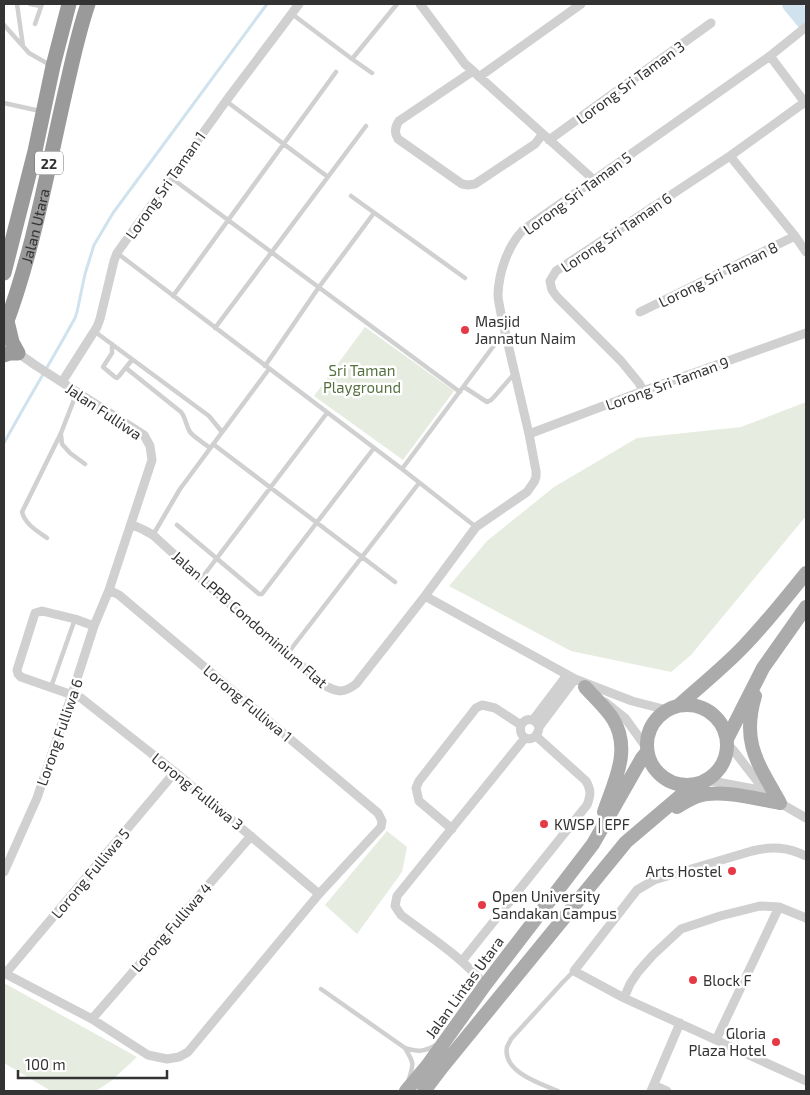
<svg xmlns="http://www.w3.org/2000/svg" width="810" height="1095" viewBox="0 0 810 1095" font-family="'Exo 2',sans-serif">
<style>
.green{fill:#e6ecdf}
.lines{fill:none;stroke-linecap:round;stroke-linejoin:round}
.stream{stroke:#cfe2ee;stroke-width:3}
.river{stroke:#cfe2ee;stroke-width:18}
.lane{stroke:#d0d0d0;stroke-width:4.5}
.street{stroke:#d0d0d0;stroke-width:9}
.primary{stroke:#ababab;stroke-width:14}
.highway{stroke:#9a9a9a;stroke-width:15}
.poi-dot{fill:#e63946;stroke:#fff;stroke-width:2}
.labels{text-anchor:middle;dominant-baseline:central;stroke-width:5;stroke-linejoin:round;paint-order:stroke}
.shield{fill:#fff;stroke:#707070;stroke-width:1}
.shield-label{font-size:14px;font-weight:bold;fill:#333}
.street-label{font-size:15px;fill:#333;stroke:#fff}
.poi-label{font-size:15px;fill:#333;stroke:#fff;text-anchor:start}
.park-label{font-size:15px;fill:#56703f;stroke:#fff}
</style>
<rect width="100%" height="100%" fill="#fff"/>
<path class="green" d="M365 327 454 391 403 460 314 396Z
M806 402V516L691 655 671 672 571 651 449 586 487 541 554 487 637 438 741 427Z
M387 831 407 847 402 872 357 934 325 905Z
M4 983 137 1057 111 1081 96 1091H51L4 1063Z"/>
<g class="lines">
<path class="stream" d="M4 443C27 401 52 360 75 318L77 312 85 274 94 245 113 213 267 4"/>
<path class="river" d="M791 4 806 22"/>
<path class="lane" d="M17 4 23 46
M30 4 41 6
M292 14 352 59 397 4
M35 24 42 4
M4 25 29 53 50 65
M352 59 372 73
M226 101 328 177
M4 103 40 111
M170 177 460 392
M351 196 465 278
M117 253 402 469 476 527
M173 296 336 72
M215 328 366 126
M94 331 209 416 222 432
M112 344V353L103 367 115 377 117 378 119 376 132 360
M265 366 319 287 374 213
M126 368 181 412C186 418 186 426 190 432 195 438 204 443 210 448
M464 387 487 402 491 400 494 397 514 374
M61 435 62 444 70 453 85 464
M213 444 395 582
M402 469 504 332
M177 525 259 594H262L374 448
M153 535 180 489 269 369
M47 538C37 531 25 524 22 512L61 433 77 392
M201 579 327 413
M288 653 419 483
M51 687 75 619
M321 989 405 1048C418 1052 424 1052 436 1045
M405 1048C414 1063 414 1063 409 1079
M558 1091C541 1084 502 1072 507 1047 508 1044 510 1042 511 1039L563 982 574 971"/>
<path class="street" d="M420 4 465 64 473 71 594 180
M770 56 806 104
M473 71 399 121C395 127 394 133 398 139L462 184 468 185 475 184 535 144 542 135
M479 77 581 4
M549 140 711 23
M730 156 795 236 806 252
M640 312 795 236
M4 346 18 353 35 365 144 435 150 446 152 460 109 590 94 626 72 694 37 798 4 872
M62 382 97 327 100 319 114 261 117 253 226 101 299 4
M643 391 639 383 621 361 557 297 552 290 550 281 556 271 730 156 805 102
M529 434 643 391 806 333
M131 524 144 530 153 535 201 579 324 685C338 693 344 693 356 684L425 596 476 527 527 492 534 482 536 477V471L529 434 501 314C500 307 498 301 498 294 499 271 508 246 523 230L770 56 806 27
M425 596 575 679 632 701 667 710
M94 626 75 619 42 611 35 613 17 670 18 674 21 677 81 698 175 772 319 894
M605 702 625 718 646 747
M533 720 567 675
M539 727C535 718 526 717 521 725 517 742 538 744 539 727L575 679
M728 745 734 751 765 791
M705 782 712 781 765 791 780 803 806 818
M452 829 419 801 416 788 419 781 476 708 482 705 495 708 521 725
M806 856C787 847 773 846 752 851L654 880 637 890 574 971 624 998 806 1081
M462 961 587 805C591 795 591 790 586 781L536 736
M4 973 92 1019 148 1055 167 1059 179 1057 188 1052 319 894 381 827 382 821 378 813 119 595 109 590
M5 974 175 772
M485 985C462 957 430 937 401 915L395 906 397 896 525 738
M624 998 630 984 638 972 653 955 681 929 720 916 760 906 779 907 806 918
M92 1019 251 836
M716 1040 779 907
M654 1085 667 1091
M651 1091 680 1023"/>
<path class="primary" d="M585 687C594 697 606 708 613 719 632 750 614 782 604 812
M755 696C741 743 758 763 780 803
M647 745a40 40 0 1 1 80 0a40 40 0 1 1-80 0Z
M678 706C700 686 723 668 744 646 766 623 786 598 806 573
M727 739 763 668 806 607
M677 807C684 803 691 798 698 796 721 789 757 799 780 803
M406 1091 427 1066 485 985 593 844 642 758 647 752
M424 1091 443 1066 626 842 692 786"/>
<g class="highway">
<path d="M4 273 35 151 53 66 69 4"/>
<path id="s1" d="M4 329C33 253 47 172 65 93 72 63 78 33 88 4"/>
<path d="M4 355 10 353H18L12 342 7 321"/>
</g>
</g>
<g class="poi-dot">
<circle cx="465" cy="330" r="5"/>
<circle cx="544" cy="824" r="5"/>
<circle cx="732" cy="871" r="5"/>
<circle cx="482" cy="905" r="5"/>
<circle cx="693" cy="980" r="5"/>
<circle cx="776" cy="1042" r="5"/>
</g>
<g class="labels">
<rect class="shield" x="35" y="151.5" width="28" height="23" rx="4"/>
<g class="shield-label">
<text x="49" y="163">22</text>
</g>
<g class="street-label">
<text transform="translate(630 82) rotate(-36)">Lorong Sri Taman 3</text>
<text transform="translate(165 185) rotate(-55)">Lorong Sri Taman 1</text>
<text transform="translate(577 193) rotate(-36)">Lorong Sri Taman 5</text>
<text stroke="none"><textPath href="#s1" startOffset="108">Jalan Utara</textPath></text>
<text transform="translate(616 232) rotate(-34)">Lorong Sri Taman 6</text>
<text transform="translate(718 274) rotate(-26)">Lorong Sri Taman 8</text>
<text transform="translate(667 383) rotate(-20)">Lorong Sri Taman 9</text>
<text transform="translate(104 411) rotate(34)">Jalan Fulliwa</text>
<text transform="translate(250 619) rotate(41)">Jalan LPPB Condominium Flat</text>
<text transform="translate(248 703) rotate(40)">Lorong Fulliwa 1</text>
<text transform="translate(59 732) rotate(-71)">Lorong Fulliwa 6</text>
<text transform="translate(198 791) rotate(39)">Lorong Fulliwa 3</text>
<text transform="translate(90 873) rotate(-50)">Lorong Fulliwa 5</text>
<text transform="translate(171 927) rotate(-49)">Lorong Fulliwa 4</text>
<text transform="translate(464 987) rotate(-54)">Jalan Lintas Utara</text>
</g>
<g class="poi-label">
<text x="475" y="321">Masjid<tspan x="475" dy="17">Jannatun Naim</tspan></text>
<text x="554" y="824">KWSP | EPF</text>
<text x="722" y="871" text-anchor="end">Arts Hostel</text>
<text x="492" y="896">Open University<tspan x="492" dy="17">Sandakan Campus</tspan></text>
<text x="703" y="980">Block F</text>
<text x="766" y="1033" text-anchor="end">Gloria<tspan x="766" dy="17">Plaza Hotel</tspan></text>
</g>
<g class="park-label">
<text x="362" y="370">Sri Taman<tspan x="362" dy="17">Playground</tspan></text>
</g>
</g>
<rect width="810" height="1095" fill="none" stroke="#333333" stroke-width="10"/>
<path d="M18 1070v8h149v-8" fill="none" stroke="#333333" stroke-width="2.5"/>
<text x="25" y="1070" font-size="15" fill="#333333" stroke="#ffffff" stroke-width="4" paint-order="stroke">100 m</text>
</svg>
